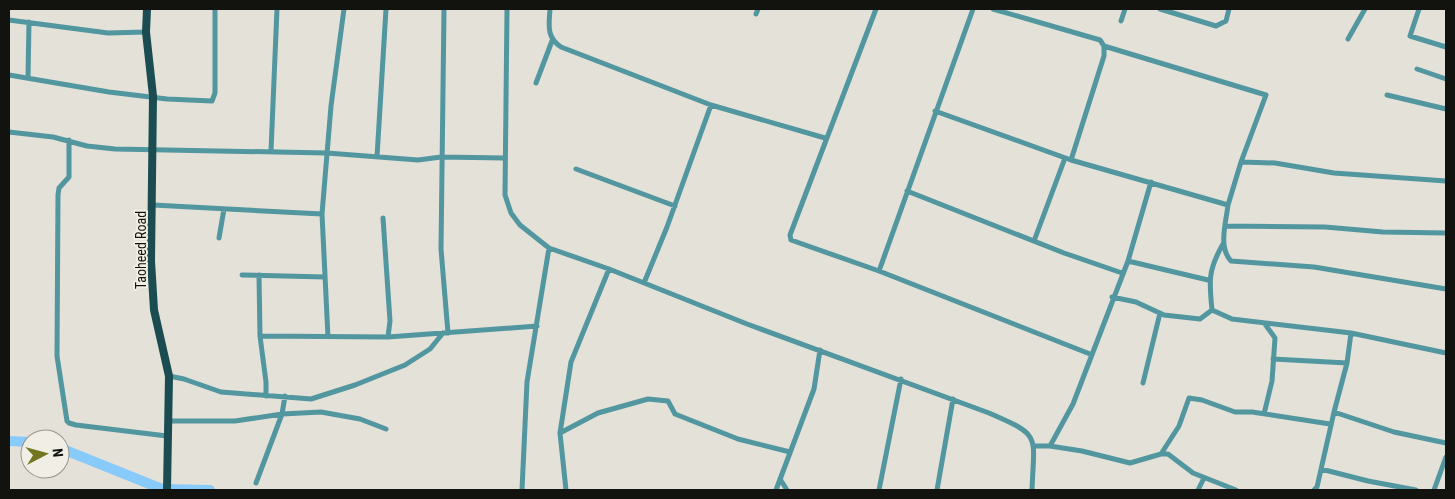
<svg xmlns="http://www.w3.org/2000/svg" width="1455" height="499" viewBox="0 0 1455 499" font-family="'Roboto Condensed',sans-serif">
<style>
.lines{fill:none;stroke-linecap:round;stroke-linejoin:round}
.river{stroke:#88cbfb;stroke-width:10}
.minor{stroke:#52969f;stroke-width:5}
.primary{stroke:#1a4c52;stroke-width:8}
.labels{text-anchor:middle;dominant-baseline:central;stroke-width:4;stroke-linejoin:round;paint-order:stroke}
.street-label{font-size:14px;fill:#12120e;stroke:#f0eee5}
</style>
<rect width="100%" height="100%" fill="#e3e1d8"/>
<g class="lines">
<path class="river" d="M9 441 30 442
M60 448 162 489 210 490"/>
<path class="minor" d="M444 9 441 249 448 333
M507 9 505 195 511 213 520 225 549 248 609 269 747 324 989 413C1042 436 1034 434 1032 490
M550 9C549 25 546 37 561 47L711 105 825 138
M876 9 790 235 791 240 879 271 1090 354
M993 9 1100 40 1104 46V56L1071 160 1228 205C1226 223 1218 247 1231 261L1314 267 1446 289
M1160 9 1216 26 1226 21 1229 9
M1419 9 1410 36 1446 47
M756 14 758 9
M9 20 108 33 146 32
M1121 21 1125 9
M1348 39 1365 9
M1104 46 1266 95 1241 162
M1417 69 1446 79
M9 75 109 92 167 99 212 101 215 93V9
M28 78 29 22
M536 83 552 41
M1387 95 1446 109
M935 111 1071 160
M9 132 53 137 87 146 115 149 327 153 418 160 441 157 504 158
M69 140V177L59 188 58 195 57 356 67 421 69 423 76 425 167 436
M271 151 277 9
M377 157 386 9
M576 169 675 206
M907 191 1064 253 1122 273
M153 205 322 214
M1228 205 1241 162 1275 163 1334 173 1446 181
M383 218 390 321 388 337
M1226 226 1325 227 1383 232 1446 233
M219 238 224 209
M1034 241 1065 158
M1128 261 1208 280
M879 271 973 9
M242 275 325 277
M259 275 260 336 266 382V396
M644 283 667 227 711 105
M1112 297 1136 302 1164 315 1200 319 1212 310
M1212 310 1232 319 1351 333 1446 353
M1212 310C1209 281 1208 270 1223 244
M260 336 388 337 537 326
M328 337 322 214 331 106 344 9
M1273 359 1347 363
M169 376 184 379 221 392 311 399 355 385 405 365 430 349 443 333
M1143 383 1160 313
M1334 412 1347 363 1351 333
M1264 414 1272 381 1275 338 1265 324
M168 421H235L282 414 321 412 360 419 386 429
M560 433 598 413 648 399 668 401 675 414 738 439 790 452
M1034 446H1050L1082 451 1130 463 1161 454H1168L1193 473 1236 490
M1050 446 1073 404 1128 261 1151 182
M1161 454 1179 426 1189 398 1202 400 1235 412H1252L1330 424
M1321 469 1368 481 1416 490
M780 479 787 490
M256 483 282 414 285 396
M522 490 527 382 549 248
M566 490 560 433 571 362 609 269
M776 490 814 389 820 350
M879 490 901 379
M937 490 953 399
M1198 490 1204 478
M1314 490 1317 487 1334 412 1394 432 1446 443
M1434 490 1446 457"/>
<path class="primary" d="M147 9 146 32 153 96 151 261 154 310 169 376 167 490"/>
</g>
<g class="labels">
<g class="street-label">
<text transform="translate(141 250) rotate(-90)">Taoheed Road</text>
</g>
</g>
<rect width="1455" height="499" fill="none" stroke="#12120e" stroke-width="20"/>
<g transform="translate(45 454) rotate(84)"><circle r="24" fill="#f0eee5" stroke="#97968f"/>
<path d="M0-4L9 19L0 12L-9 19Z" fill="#72771f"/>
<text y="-8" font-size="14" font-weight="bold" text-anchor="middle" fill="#12120e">N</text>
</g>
</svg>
